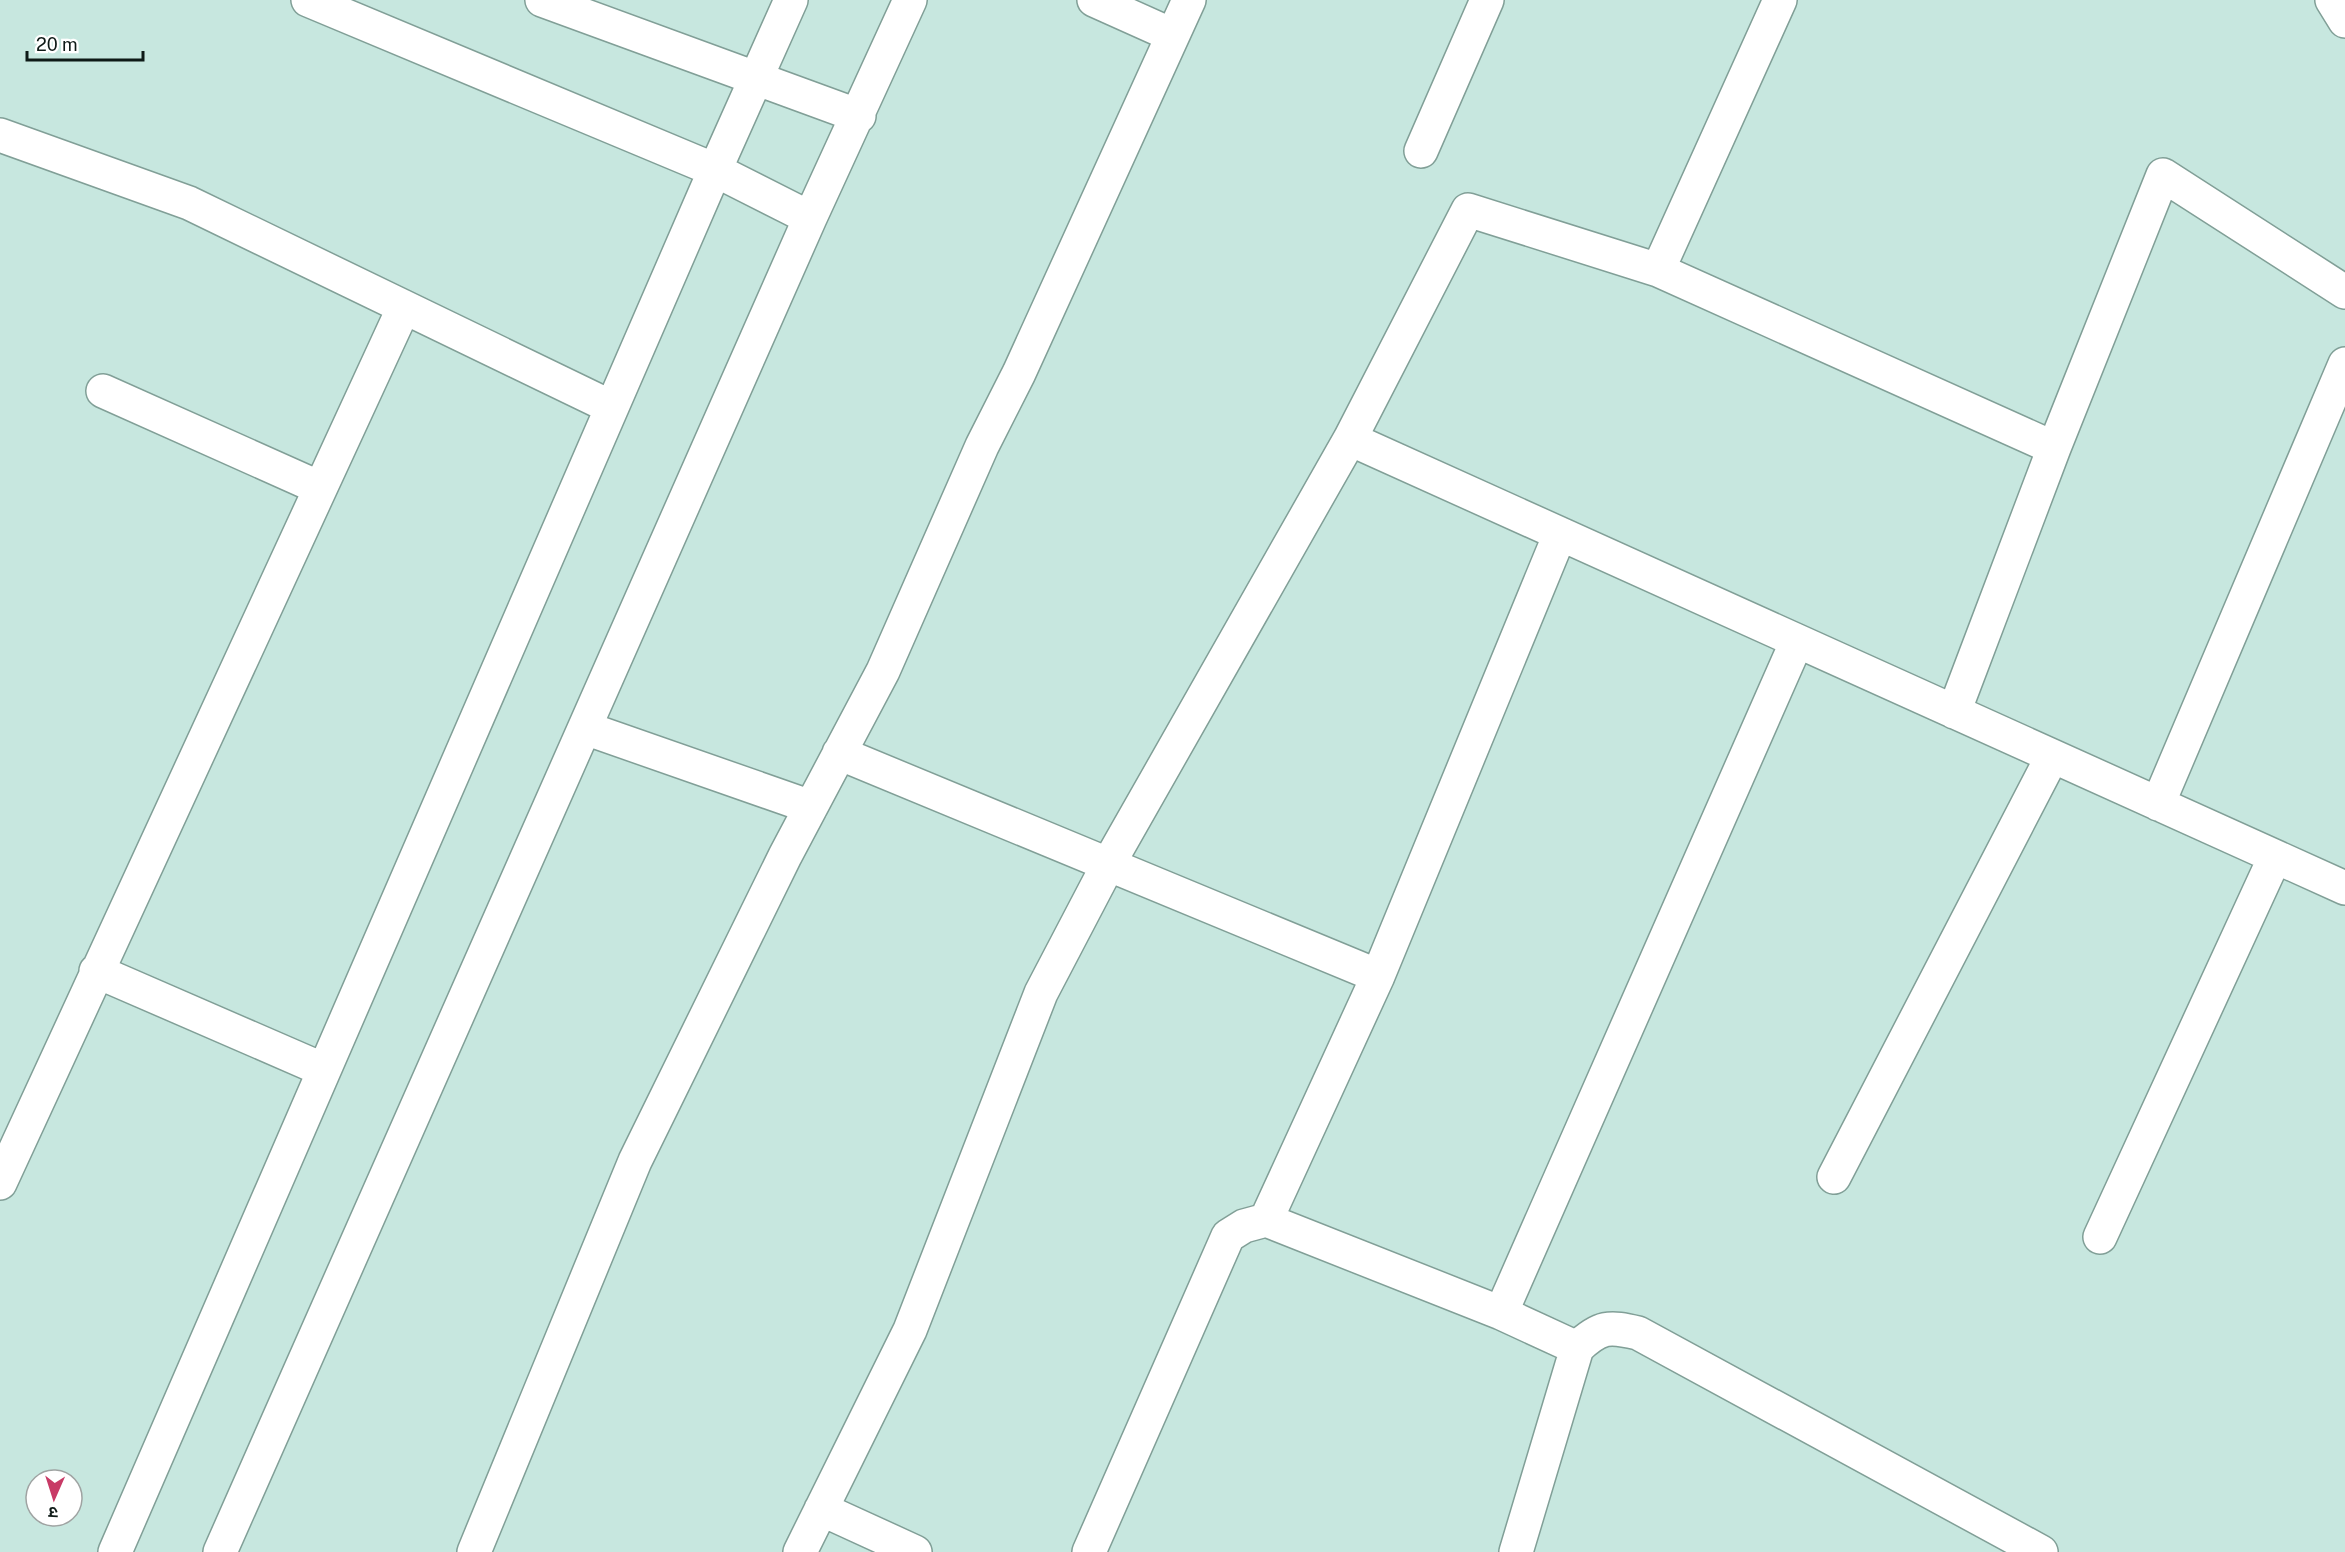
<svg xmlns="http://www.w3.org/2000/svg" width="2345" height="1552" viewBox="0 0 2345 1552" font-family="'Public Sans','Noto Sans Devanagari',sans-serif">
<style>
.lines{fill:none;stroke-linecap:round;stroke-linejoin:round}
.minor-casing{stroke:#819f97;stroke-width:36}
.minor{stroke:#fff;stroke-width:33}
</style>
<rect width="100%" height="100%" fill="#c7e7df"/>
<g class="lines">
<defs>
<path id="minor" d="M308 0 715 170 810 218
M542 0 859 116
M1094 0 1172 35
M2332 0 2345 21
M0 135 189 203 611 407
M1421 151 1487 0
M1658 270 2054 448
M103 391 320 488
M1350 439 2345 888
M1954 712 2054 448 2163 175 2345 292
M585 728 811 807
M839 753 1378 976 1266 1220
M2158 804 2345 364
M96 971 324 1070
M1378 976 1560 534
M1834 1177 2052 757
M0 1183 404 307
M2100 1237 2275 857
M1501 1313 1797 641
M821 1509 915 1552
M115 1552 715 170 791 0
M220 1552 810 218 910 0
M474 1552 635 1161 785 856 883 671 982 446 1019 373 1189 0
M800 1552 910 1330 1041 993 1109 863 1350 439 1468 210 1658 270 1780 0
M1089 1552 1228 1236 1244 1226 1266 1220 1501 1313 1577 1348
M1516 1552 1577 1348C1600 1326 1609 1326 1638 1333L2041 1552"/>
</defs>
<use href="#minor" class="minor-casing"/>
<use href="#minor" class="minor"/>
</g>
<g transform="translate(54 1498) rotate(183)"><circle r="28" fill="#ffffff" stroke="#9fa3a2" stroke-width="1.5"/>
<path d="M0-4.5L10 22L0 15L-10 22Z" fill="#c83a66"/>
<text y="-9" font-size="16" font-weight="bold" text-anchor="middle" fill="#0e1a17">उ</text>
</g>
<path d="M27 51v9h116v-9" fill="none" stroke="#0e1a17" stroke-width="3"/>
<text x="36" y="51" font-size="18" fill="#0e1a17" stroke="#ffffff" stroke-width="4.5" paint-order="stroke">20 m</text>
</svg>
